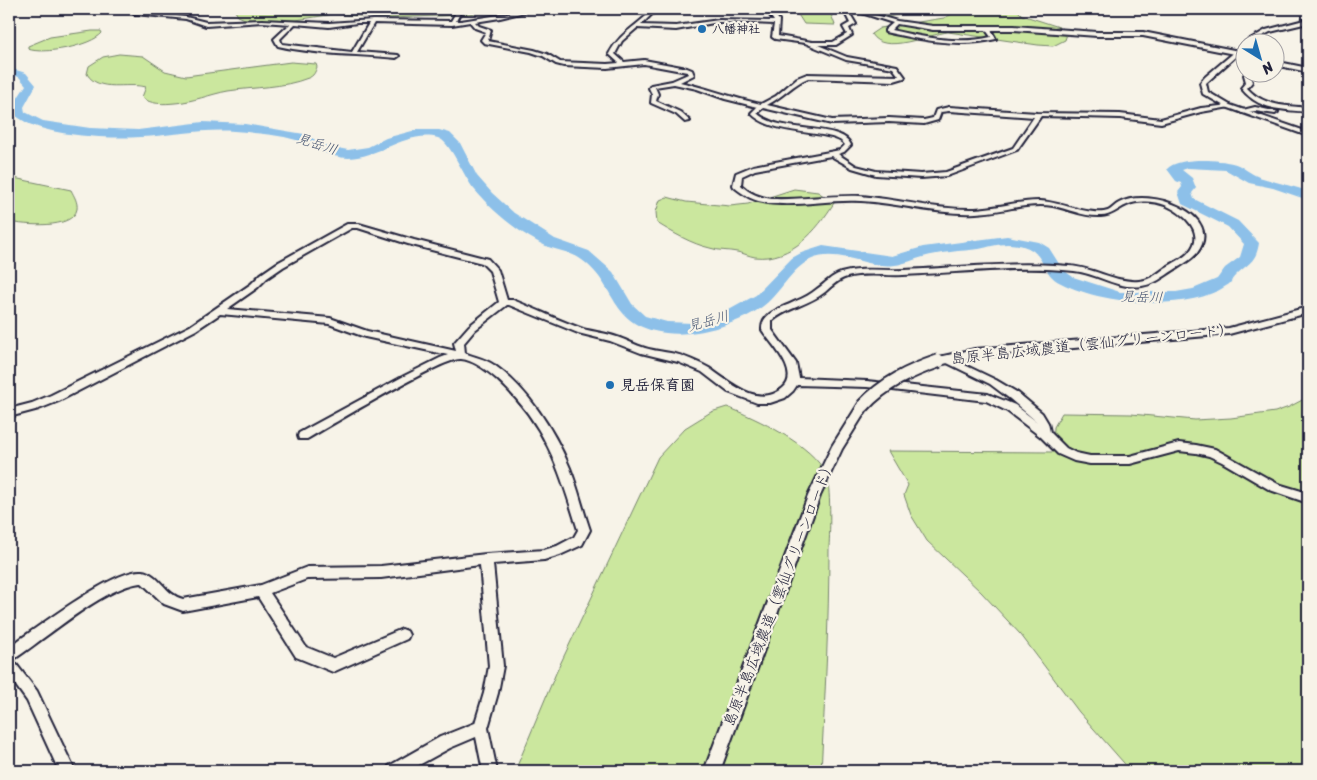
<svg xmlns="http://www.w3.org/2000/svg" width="1317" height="780" viewBox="0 0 1317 780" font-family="Sriracha,'Klee One',sans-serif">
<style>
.green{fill:#cbe79e;stroke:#76846c}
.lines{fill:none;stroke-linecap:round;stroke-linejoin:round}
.river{fill:#8dc0e9;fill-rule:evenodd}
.minor-casing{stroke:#22223b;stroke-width:4}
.tertiary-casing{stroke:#22223b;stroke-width:4}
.minor{fill:#f7f3e8;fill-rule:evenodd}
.tertiary{fill:#f7f3e8;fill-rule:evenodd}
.tertiary-bridge-casing{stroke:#22223b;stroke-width:16;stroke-linecap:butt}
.tertiary-bridge{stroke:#f7f3e8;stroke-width:12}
.poi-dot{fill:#1f6fb2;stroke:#f7f3e8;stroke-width:2}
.labels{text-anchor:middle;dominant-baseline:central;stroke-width:4.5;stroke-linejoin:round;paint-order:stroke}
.far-poi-label{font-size:12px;font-weight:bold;fill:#22223b;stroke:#f7f3e8;text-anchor:start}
.far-water-label{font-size:14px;font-style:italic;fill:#42516f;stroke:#f7f3e8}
.street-label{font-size:15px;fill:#22223b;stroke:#f7f3e8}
.poi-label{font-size:15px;font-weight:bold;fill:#22223b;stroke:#f7f3e8;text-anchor:start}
</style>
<rect width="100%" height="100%" fill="#f7f3e8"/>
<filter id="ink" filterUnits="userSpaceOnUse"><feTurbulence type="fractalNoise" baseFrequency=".02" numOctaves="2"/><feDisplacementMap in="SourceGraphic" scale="10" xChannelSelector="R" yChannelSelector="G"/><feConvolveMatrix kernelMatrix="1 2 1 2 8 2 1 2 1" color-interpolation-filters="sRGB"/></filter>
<g filter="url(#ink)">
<path class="green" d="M240 9H513L459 15 391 18 334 14 296 20 274 21 245 19 238 16 235 11Z
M829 9 835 25 804 24 797 13H800L799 10Z
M864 9H921C907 14 873 23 864 9Z
M949 9H1016L1022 15 1059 27 1067 34 1065 40 1053 46 1038 45 948 32C929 34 884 56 871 34L880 28 944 18 952 14Z
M92 31H101L102 33C91 46 43 55 28 49V46L50 37Z
M119 54 143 56 165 71 186 76 291 62 316 64 317 67C315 72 314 76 308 78 283 88 254 87 228 91 211 94 192 102 175 103 165 104 150 105 142 97L146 87C126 82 99 93 87 74L89 66 103 57Z
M9 177 71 190C74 196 78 202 77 209 73 230 24 225 9 222Z
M794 189 818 192 834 203C817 230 792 261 755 257 749 256 743 253 737 252 728 250 718 251 710 248 692 244 673 233 657 223L656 212 660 200 667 197 686 202 730 206 748 204Z
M1308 397V771H1131L1079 712 1021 635 981 592 927 541 911 515 904 495 908 485 888 451 1053 452 1054 427 1062 413 1131 414 1195 420 1231 418 1275 412 1289 407Z
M727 407C756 418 813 445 826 474 831 487 830 531 829 547 829 622 825 696 821 771H515L556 673 658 457 685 428 711 412Z"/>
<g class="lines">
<path class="river" d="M9 68 26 73 36 85 24 107 25 112 43 121 90 128 138 130 203 122 245 124 304 134 327 146 348 150 368 147 386 138 416 130H439L450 133 460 143 477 176 492 193 514 213 555 239 589 251 613 272 632 304 645 316 667 322 692 323 720 315 756 295 792 258 801 253 823 246 892 256 923 247 1007 236 1039 242 1049 248 1063 270 1073 277 1120 292H1176L1193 289 1217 279 1225 268 1240 257 1244 244 1228 227 1182 204 1178 192 1182 187 1181 183 1176 181 1167 169C1177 157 1218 159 1232 163 1242 165 1250 174 1259 177 1275 182 1292 186 1308 191V200L1273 188 1249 183 1226 170 1188 168 1182 170 1192 178 1196 188 1192 193 1194 199 1238 221 1259 243C1256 263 1248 263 1235 276 1230 281 1233 282 1226 286 1186 313 1102 304 1061 283 1036 271 1049 245 1007 244 998 244 988 247 979 249 960 251 941 252 923 257 914 259 905 264 895 265 868 269 839 248 812 259 795 266 784 286 771 299 749 322 698 337 666 333 607 326 619 284 579 258 570 252 556 250 546 246 519 233 493 212 474 189 464 177 450 141 438 138 407 130 380 157 349 158 328 158 314 146 296 140 281 135 262 134 247 132 209 127 177 135 140 137 113 139 60 136 35 126 28 124 22 120 16 116L12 107 26 85 19 77 9 74Z"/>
<defs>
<path id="minor" d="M130 9H134L137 12 186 17 206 22 262 20 329 23 373 20 451 21 458 9H462L456 21H461L537 9 500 18 475 22 479 26 491 30 488 41 534 50 547 54 560 62 607 64 619 63 609 54C620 32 638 26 653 9H657L641 25 676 26 719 20 774 21 766 10H740L738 9H808L806 10H771L779 20 778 36 812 42H833L847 34 843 27 850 23 843 9H847L856 24 849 28 852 35 836 45H818L847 57 897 66 905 77 904 78 894 81 808 78C793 84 783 97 767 105L832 120 889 118 924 120 933 118 936 110 949 107 1037 113 1120 114 1161 119 1201 108 1230 105V107L1201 112 1161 123 1120 118 1041 116 1017 150 947 176 921 178 876 175 852 168 831 156 755 170 742 176 741 185C750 194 759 197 772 199 801 200 830 195 860 196 898 199 936 210 975 209 997 208 1018 201 1039 201 1059 201 1091 217 1108 211 1112 209 1115 205 1119 203 1150 186 1226 215 1197 253 1191 260 1182 265 1174 270 1163 277 1155 284 1142 286 1118 290 1097 273 1074 271 1017 265 960 273 903 275 884 276 865 272 847 277 837 280 832 286 825 292 809 305 786 308 772 321V330L796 363 799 378 867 381 988 394 1015 405 1037 422 1010 399 990 384 943 361 941 359 943 357 946 356 996 380 1018 393 1042 413 1048 423 1050 432 1066 448 1076 453 1090 456H1130L1179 443 1196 445 1215 449 1278 484 1308 493V503L1270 490 1222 462 1209 456 1196 453 1179 451 1130 464H1090L1074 461 1058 454 1041 437 1007 411 986 401 867 387 797 385 793 391 785 398 770 403H757L728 392 702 372 678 362 641 353 610 341 578 333 509 305H507L475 330 464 343 465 353C474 357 486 359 494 365 528 389 554 430 570 468 578 488 583 510 590 530L582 545 560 555 544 560 493 564 503 666 498 693 488 728 497 771H483L476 737 450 748 408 771H386L389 766 440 737 475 723 484 693 489 666 480 565 381 578 307 579 270 593 306 647 333 658 402 629 407 631 409 635 407 639 333 672 296 657 258 597 183 611 164 604 142 583C106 585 44 640 13 660L37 691 75 771H59L27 701 9 676V647C34 630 115 568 142 571 159 573 165 595 183 599L261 585 307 567 381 566 486 554 544 550 557 546 574 537 578 530C559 469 546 424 497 379 488 371 473 360 461 359 443 357 330 426 307 439H299L298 436 299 433 404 376 440 358 448 355 365 337 329 324 220 314 196 330 59 401 39 409 9 417V409L32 403 51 395 190 326 251 284 261 274 277 263 347 224H359L414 240 488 259 498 270 507 300H513C536 309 560 321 583 329 594 332 606 333 617 337 626 340 635 345 645 348 658 352 673 352 685 357 693 360 702 364 709 368 730 382 758 409 783 388 801 373 771 344 762 330 761 312 783 308 796 301 804 298 811 294 817 289 826 283 831 276 841 273 862 267 883 271 904 270 959 268 1014 261 1069 266 1093 267 1115 283 1139 281 1150 280 1157 274 1165 268 1173 263 1183 259 1189 252 1207 232 1183 213 1165 205 1154 201 1138 200 1127 205 1117 209 1112 216 1101 216 1084 217 1069 209 1053 206 1028 202 1002 212 976 213 938 215 899 203 861 201 830 199 799 207 768 203 754 201 745 196 734 187L733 185 736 173 753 166 840 150 845 145C838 129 771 137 751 113L757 107 725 99 697 89 674 84 655 87 658 94 656 101 680 112 690 121 685 122 676 114 651 103 652 94 649 88 651 85 672 81 688 74 687 72 644 64 607 68 564 66 556 64 543 56 531 52 484 43 481 40 486 32 475 28 470 22 452 25 374 23 357 52 398 55 399 56 396 58C357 54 317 55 278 46L274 39 290 24 262 22 206 26 186 19 135 14ZM719 22 774 24 772 37 775 39 805 43 846 60 888 67 893 68 899 76 807 74 797 78 776 96 761 104C733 98 707 88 680 82L694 75 692 70 687 68 644 60 624 62 615 54 622 41 637 28 676 30ZM357 23H369L352 52 282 44 280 39 295 24 329 27ZM763 108 832 124 889 122 924 124 938 120 941 112 949 111 1034 117 1013 148 946 172 921 174 876 171 856 166 838 154 844 152 851 145C842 122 779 135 757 113ZM352 228H358L408 244 482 263 490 271 499 302 469 326 454 343 456 351 367 331 330 318 227 309 257 288 267 278 283 267Z
M849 9H855L897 21 933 26H1014L1097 32H1143L1244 52V56L1143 36H1097L1014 30H991L996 39C959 48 921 40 885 32V30L893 23ZM897 24 933 30H986L991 37C958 45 923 37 891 30Z
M1274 61 1308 68V72L1274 65Z
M1246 72H1252L1250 75 1252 82 1247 88C1264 107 1285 105 1308 108V112C1282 109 1259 111 1241 88L1246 82 1244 75Z
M1255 107 1278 112 1275 114 1255 111 1242 113 1239 111Z"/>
<path id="tertiary" d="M1308 19V23L1270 32 1251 42H1245L1266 30Z
M1244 44V49L1206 83 1208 92 1230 105 1308 132V136L1226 107 1203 94 1200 83 1205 77Z
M1308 307V313L1229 334 975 357 939 365 934 361 939 357 975 349 1229 328Z
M863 402 869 406 842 449 820 496 720 771H704L808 496 832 446 859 403Z"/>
</defs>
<use href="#minor" class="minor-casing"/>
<use href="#tertiary" class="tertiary-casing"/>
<use href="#minor" class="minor"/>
<use href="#tertiary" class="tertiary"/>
<defs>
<path id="tertiary-bridge" d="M863 406C884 383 910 371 939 361"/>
</defs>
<use href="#tertiary-bridge" class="tertiary-bridge-casing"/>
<use href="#tertiary-bridge" class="tertiary-bridge"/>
</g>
</g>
<g class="poi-dot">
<circle cx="702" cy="29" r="5"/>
<circle cx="610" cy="385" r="5"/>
</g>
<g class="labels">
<g class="far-poi-label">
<text x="712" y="29">八幡神社</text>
</g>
<g class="far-water-label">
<text transform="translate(317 144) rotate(18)">見岳川</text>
<text transform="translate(1142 297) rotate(2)">見岳川</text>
<text transform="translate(708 321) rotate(-15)">見岳川</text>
</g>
<g class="street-label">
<text transform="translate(1092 344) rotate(-6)">島原半島広域農道（雲仙グリーンロード）</text>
<text transform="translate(779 593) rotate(-69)">島原半島広域農道（雲仙グリーンロード）</text>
</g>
<g class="poi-label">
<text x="620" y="385">見岳保育園</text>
</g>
</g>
<rect width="1317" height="780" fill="none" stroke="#f7f3e8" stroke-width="30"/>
<rect x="15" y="15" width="1287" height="750" fill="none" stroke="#22223b" stroke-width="2" filter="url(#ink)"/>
<g transform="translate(1260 58) rotate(143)"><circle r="24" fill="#f7f3e8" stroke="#a29fa3"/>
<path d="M0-4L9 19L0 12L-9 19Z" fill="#1f6fb2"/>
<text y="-8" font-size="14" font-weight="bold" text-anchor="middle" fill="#22223b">N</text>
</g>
</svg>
